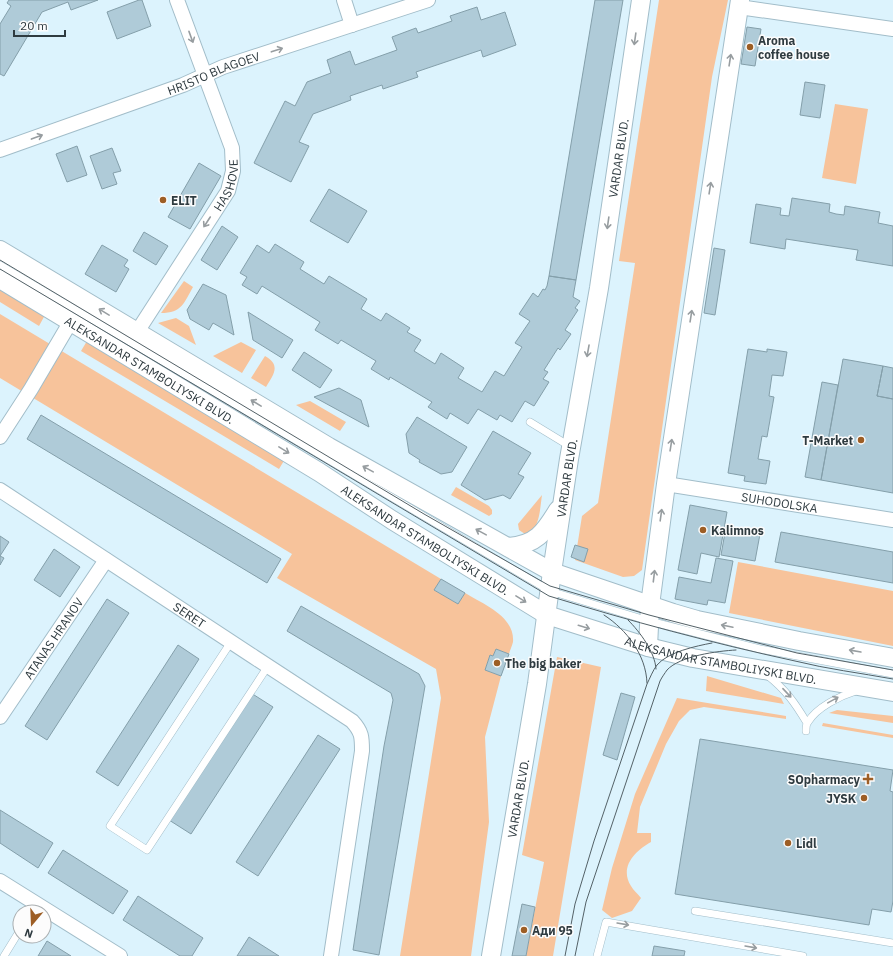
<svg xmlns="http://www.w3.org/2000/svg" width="893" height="956" viewBox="0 0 893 956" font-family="'IBM Plex Sans',sans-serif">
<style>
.green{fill:#f7c39b}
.building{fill:#afcbd8;stroke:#849faa}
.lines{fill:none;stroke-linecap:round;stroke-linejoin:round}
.service-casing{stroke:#a2bdc9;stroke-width:8}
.minor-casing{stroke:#a2bdc9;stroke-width:16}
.tertiary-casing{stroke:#a2bdc9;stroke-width:20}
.service{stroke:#fff;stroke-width:7}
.minor{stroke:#fff;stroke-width:14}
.tertiary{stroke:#fff;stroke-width:18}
.tram{stroke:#536167;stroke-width:1}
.oneway{stroke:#979da0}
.poi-dot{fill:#9d5e25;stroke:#fcfcfc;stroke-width:1.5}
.labels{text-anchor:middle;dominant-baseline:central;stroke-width:3;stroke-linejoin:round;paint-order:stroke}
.poi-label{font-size:12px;font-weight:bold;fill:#2f3b40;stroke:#fcfcfc;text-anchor:start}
.street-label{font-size:12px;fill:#2f3b40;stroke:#fcfcfc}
</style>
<rect width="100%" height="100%" fill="#dcf3fd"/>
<path class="green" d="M659 0H728L712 77 642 570 634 576 623 577 575 560 582 516 598 503 635 263 619 261Z
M835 104 868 109 856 184 822 178Z
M184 281 193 287C184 303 182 313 161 313Z
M0 288 45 315 39 326 0 302Z
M0 314 441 579 434 590 458 604 465 593C483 604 515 616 513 642 512 646 510 650 509 654L496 649 493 656 490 655 485 670 501 676 485 737 489 822 471 956H400L441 698 436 669 277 578 292 554 0 378Z
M176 318 189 326 196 345 158 323Z
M87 341 285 459 279 469 81 351Z
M241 342 256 350 242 373 213 356Z
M265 356C281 365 274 374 266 387L251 378Z
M310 401 346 422 340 431 296 405Z
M456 487 489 506 492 510V514L489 516 451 495Z
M542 495C540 508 540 527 528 536L519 530 518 524Z
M738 562 893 591V646L729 613Z
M557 657 601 667 553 956H526L544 862 522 855Z
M707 676 781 698 784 704 706 691Z
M677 698 786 716V719L704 707 690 710 679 721 666 744 640 807 637 833H651V842C635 851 619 867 631 886 633 890 638 894 641 898L632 911 612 918 602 910 612 868 635 794Z
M837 710 893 716V723L829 713Z
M823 723 893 735V738L822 726Z"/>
<path class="building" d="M9 0H98L71 10 68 2 42 12 4 76 0 74V24L11 6 7 3Z
M139 0H142L151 26 117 39 107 12Z
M595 0H623L576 280 549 276Z
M477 7 481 20 505 12 516 45 483 57 481 50 416 72 418 77 383 89 382 85 350 96 351 100 313 114 299 142 309 146 291 182 254 163 285 101 295 106 307 82 331 73 327 60 350 51 355 65 397 50 392 37 416 28 418 33 452 21 450 16Z
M747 27 761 29 755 66 741 64Z
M805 82 825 85 820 118 800 115Z
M77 146 87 175 67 182 56 154Z
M112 148 121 171 113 173 117 184 102 189 90 156Z
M199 163 221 176 190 229 168 217Z
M329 189 367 211 348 243 310 221Z
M792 198 830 204 829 212 836 214 844 215 845 206 880 212 878 223 893 226V266L856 260 858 250 831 246 786 239 785 249 750 243 756 204 781 208 780 215 789 216Z
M222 226 238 237 217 270 201 260Z
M144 232 168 246 156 265 133 251Z
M275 244 304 262 300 269 324 284 329 276 367 299 361 309 381 321 386 313 410 328 407 332 421 340 414 351 435 364 441 353 464 368 458 378 482 392 495 371 504 376 522 347 515 343 530 321 519 314 533 293 538 297 543 289 545 290 547 286 549 276 576 280 573 297 580 301 575 308 578 310 565 330 571 334 560 350 558 348 544 370 548 372 543 379 549 382 534 406 525 401 512 422 500 415 497 420 478 409 468 424 450 413 447 419 428 407 432 402 390 377 389 380 371 369 376 361 341 340 338 344 315 330 320 322 262 286 257 294 242 285 247 277 240 273 257 245 269 253Z
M102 245 128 260 124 266 129 269 116 292 85 274Z
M714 248 725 250 715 315 704 313Z
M203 284 226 295 234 335 213 323 209 330 190 319 187 310Z
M248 312 293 340 282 358 253 340Z
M748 349 767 352V349L787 352 783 376 772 375 769 396 774 397 767 437 762 436 758 459 770 461 766 484 744 481 745 476 728 473Z
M304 352 332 370 320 388 292 370Z
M843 359 883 366 877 396 893 399V493L821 480Z
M883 366 893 368V399L877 396Z
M822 382 838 385 821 480 805 477Z
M339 388 361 400 369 427 314 397Z
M41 415 281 559 267 583 27 439Z
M417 417 467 447 452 472 441 474 419 462 420 460 409 453 406 434Z
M493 431 531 453 518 474 524 477 510 499 503 495 485 500 461 485Z
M690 505 727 512 719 557 701 553 697 574 678 570Z
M726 527 760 534 755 561 721 555Z
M781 532 893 552V583L775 562Z
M0 536 9 542 0 556 4 558 0 565Z
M575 545 588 549 584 562 571 557Z
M54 549 80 567 60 597 34 580Z
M716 558 733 561 725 603 708 600 707 605 675 599 679 577 711 583Z
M441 579 465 593 458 604 434 590Z
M107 599 129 613 47 740 25 726Z
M301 606 419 674 425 686 379 955 353 950 384 746 393 700 391 693 287 631Z
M178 645 199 659 118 786 96 772Z
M496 649 509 654 501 676 485 670 490 655 493 656Z
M251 693 273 707 191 834 169 820Z
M621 693 635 697 617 760 603 755Z
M318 735 340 749 258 876 236 862Z
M700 739 893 770 890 791 893 792V901L891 912 872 909 869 925 675 894Z
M0 810 53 843 38 868 0 843Z
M63 850 128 891 113 914 48 873Z
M138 896 203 938 192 956H180L123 920Z
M522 904 535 907 526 956H512Z
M249 937 279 956H237Z
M47 941 71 956H38Z
M654 946 685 951 684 956H652Z"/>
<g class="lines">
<defs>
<path id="service" d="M0 265 550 591 649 621 760 649 893 674
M530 422 571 447
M231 642 110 826 147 850 268 666
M767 675C786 690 795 703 807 723
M806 731C806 728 806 724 808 722 817 707 840 696 856 691
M695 911 893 943
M4 956 20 930
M597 956 606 922 803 956"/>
<g id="minor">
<path d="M344 0 352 25"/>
<path d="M739 7 893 29"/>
<path id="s1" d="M0 150 183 85 223 67 428 0"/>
<path id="s2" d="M137 332 228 191 233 171 232 148 177 0"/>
<path d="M0 437 31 389 71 321"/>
<path id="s3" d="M666 484 893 520"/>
<path id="s4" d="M0 490 254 657 352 721C362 732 362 737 362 751L331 956"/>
<path id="s5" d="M0 717 106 560"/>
<path d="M0 881 120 956"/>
</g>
<g id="tertiary">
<path d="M0 250 329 447 552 572 673 613 697 620 799 641 893 658"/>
<path id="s6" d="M0 279 319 472 392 520 547 615 648 647 693 658 893 692"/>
<path d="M508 547C536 545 544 533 558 510"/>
<path d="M648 647 650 605 666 484 740 0"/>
<path id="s7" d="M491 956 537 684 552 572 569 459 599 288 641 0"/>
</g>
</defs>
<use href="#service" class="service-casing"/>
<use href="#minor" class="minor-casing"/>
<use href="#tertiary" class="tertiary-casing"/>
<use href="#service" class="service"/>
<use href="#minor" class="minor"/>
<use href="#tertiary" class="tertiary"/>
<path class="tram" d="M0 260 424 514 550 586 649 615 758 643 797 653 893 670
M0 269 549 596C630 621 712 643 795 661 827 669 860 673 893 679
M604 615C627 630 646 655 647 683
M628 620C640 632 655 652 656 669
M565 956 575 904 594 841 647 684C650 678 653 670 657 665 668 652 696 646 712 643
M575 956 586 902 660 681C662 677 665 673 667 670 680 656 717 651 736 650"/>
</g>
<defs><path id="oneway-shaft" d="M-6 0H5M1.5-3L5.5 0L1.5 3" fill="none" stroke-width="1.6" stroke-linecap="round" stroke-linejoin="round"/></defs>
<g class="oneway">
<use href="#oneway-shaft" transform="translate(191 37) rotate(70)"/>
<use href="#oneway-shaft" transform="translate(635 39) rotate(98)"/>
<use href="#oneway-shaft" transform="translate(277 50) rotate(-18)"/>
<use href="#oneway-shaft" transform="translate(730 60) rotate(-81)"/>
<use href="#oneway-shaft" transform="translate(37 137) rotate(-20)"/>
<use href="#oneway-shaft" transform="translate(710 188) rotate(-81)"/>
<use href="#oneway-shaft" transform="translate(207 222) rotate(123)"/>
<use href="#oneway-shaft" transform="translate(608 223) rotate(98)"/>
<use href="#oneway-shaft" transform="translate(104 312) rotate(-149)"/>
<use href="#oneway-shaft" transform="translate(691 316) rotate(-81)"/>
<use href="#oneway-shaft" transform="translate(588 351) rotate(100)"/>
<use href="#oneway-shaft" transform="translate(256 403) rotate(-149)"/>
<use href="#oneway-shaft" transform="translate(671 445) rotate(-81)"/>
<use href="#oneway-shaft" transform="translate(284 450) rotate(31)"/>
<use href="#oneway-shaft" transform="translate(368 469) rotate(-151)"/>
<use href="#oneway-shaft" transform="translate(661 515) rotate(-82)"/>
<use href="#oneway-shaft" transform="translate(481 532) rotate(-151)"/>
<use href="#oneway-shaft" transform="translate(654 576) rotate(-83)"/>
<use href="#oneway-shaft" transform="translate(521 599) rotate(32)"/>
<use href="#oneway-shaft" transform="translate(727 626) rotate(-168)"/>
<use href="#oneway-shaft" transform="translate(584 627) rotate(17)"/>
<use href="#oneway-shaft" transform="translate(855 651) rotate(-170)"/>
<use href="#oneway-shaft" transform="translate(787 693) rotate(47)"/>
<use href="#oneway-shaft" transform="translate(833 700) rotate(-29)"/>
<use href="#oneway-shaft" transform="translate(623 924) rotate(10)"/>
<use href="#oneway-shaft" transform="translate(751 947) rotate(10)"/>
</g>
<g class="poi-dot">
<circle cx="750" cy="47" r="4"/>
<circle cx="163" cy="200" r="4"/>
<circle cx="861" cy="440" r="4"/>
<circle cx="703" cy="530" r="4"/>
<circle cx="497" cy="663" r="4"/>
<path d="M866 773h4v4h4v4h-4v4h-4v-4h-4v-4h4z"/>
<circle cx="864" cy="798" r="4"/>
<circle cx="788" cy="843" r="4"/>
<circle cx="524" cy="930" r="4"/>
</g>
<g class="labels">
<g class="poi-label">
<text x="758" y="40">Aroma<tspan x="758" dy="14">coffee house</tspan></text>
<text x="171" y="200">ELIT</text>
<text x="853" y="440" text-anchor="end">T-Market</text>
<text x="711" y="530">Kalimnos</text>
<text x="505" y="663">The big baker</text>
<text x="860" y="779" text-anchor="end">SOpharmacy</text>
<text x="856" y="798" text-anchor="end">JYSK</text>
<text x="796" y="843">Lidl</text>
<text x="532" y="930">Ади 95</text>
</g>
<g class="street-label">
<text stroke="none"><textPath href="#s1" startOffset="227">HRISTO BLAGOEV</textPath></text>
<text stroke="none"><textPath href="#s7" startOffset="808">VARDAR BLVD.</textPath></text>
<text stroke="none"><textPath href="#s2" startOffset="173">HASHOVE</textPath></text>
<text stroke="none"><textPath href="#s6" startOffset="175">ALEKSANDAR STAMBOLIYSKI BLVD.</textPath></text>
<text stroke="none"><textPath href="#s7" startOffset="484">VARDAR BLVD.</textPath></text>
<text stroke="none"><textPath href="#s3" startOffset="115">SUHODOLSKA</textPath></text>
<text stroke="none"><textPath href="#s6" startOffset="499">ALEKSANDAR STAMBOLIYSKI BLVD.</textPath></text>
<text stroke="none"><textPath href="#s4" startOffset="227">SERET</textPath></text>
<text stroke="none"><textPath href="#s5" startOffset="95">ATANAS HRANOV</textPath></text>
<text stroke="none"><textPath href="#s6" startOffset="822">ALEKSANDAR STAMBOLIYSKI BLVD.</textPath></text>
<text stroke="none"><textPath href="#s7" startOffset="160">VARDAR BLVD.</textPath></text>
</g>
</g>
<g transform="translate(32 924) rotate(199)"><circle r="19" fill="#fcfcfc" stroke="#aaafb1"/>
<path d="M0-3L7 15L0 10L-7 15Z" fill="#9d5e25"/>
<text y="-6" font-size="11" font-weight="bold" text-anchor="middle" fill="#2f3b40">N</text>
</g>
<path d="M14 30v6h51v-6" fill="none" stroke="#2f3b40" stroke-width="2"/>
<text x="20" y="30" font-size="12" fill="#2f3b40" stroke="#fcfcfc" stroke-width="3" paint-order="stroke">20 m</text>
</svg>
